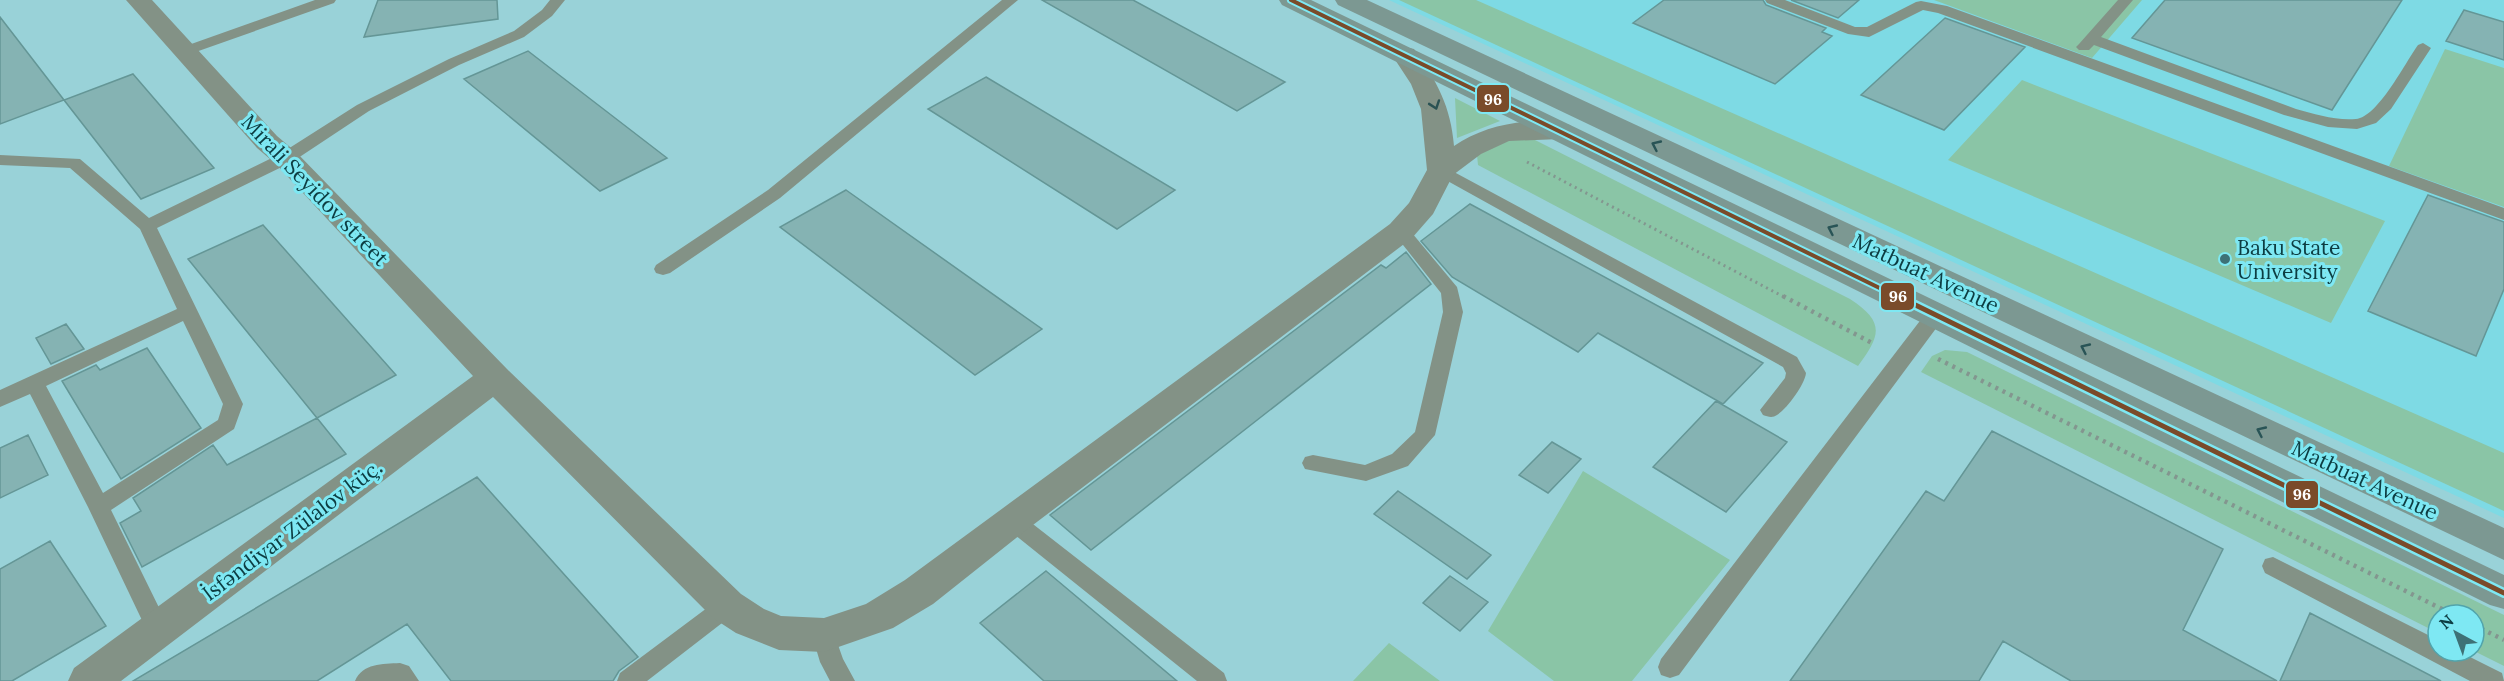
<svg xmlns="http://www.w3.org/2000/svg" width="2504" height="681" viewBox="0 0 2504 681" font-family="Lora,serif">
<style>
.built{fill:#7edae4}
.green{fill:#8ac5a6}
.building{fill:#85b3b3;stroke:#649696;stroke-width:1.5}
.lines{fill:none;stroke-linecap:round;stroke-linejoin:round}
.path-far1{stroke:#83968f;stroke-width:3;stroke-dasharray:2 4;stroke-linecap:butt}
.path{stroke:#83968f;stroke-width:4.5;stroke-dasharray:3 5;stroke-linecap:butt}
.lane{fill:#839286;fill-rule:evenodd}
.street{fill:#839286;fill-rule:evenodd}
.primary{fill:#7c9892;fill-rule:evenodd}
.bus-1-far1-casing{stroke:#7ee8f3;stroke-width:8}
.bus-1-casing{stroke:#7ee8f3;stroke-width:10}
.bus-1-far1{stroke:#7a4b2a;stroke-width:4}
.bus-1{stroke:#7a4b2a;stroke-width:5}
.oneway{stroke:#2a5253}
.oneway2{stroke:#295456}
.poi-dot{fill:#3e7176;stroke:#7ee8f3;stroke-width:2}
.labels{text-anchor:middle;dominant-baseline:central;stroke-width:6;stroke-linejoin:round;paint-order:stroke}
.street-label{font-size:21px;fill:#0d3d42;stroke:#7ee8f3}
.poi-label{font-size:21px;fill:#0d3d42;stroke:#7ee8f3;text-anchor:start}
.line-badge{stroke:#7ee8f3;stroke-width:2}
.badge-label{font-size:16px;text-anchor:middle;font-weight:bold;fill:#fff}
</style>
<rect width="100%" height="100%" fill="#99d2d8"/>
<path class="built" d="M1389 0H2504V518Z"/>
<path class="green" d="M1399 0H1476L2504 453V511Z
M1934 0H2142L2092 58Z
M2445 49 2504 68V207L2389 166Z
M2022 80 2385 221 2331 323 1948 160Z
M1455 98 1500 121 1457 138Z
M1512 139 1535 140 1850 299C1885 322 1881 335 1858 366L1478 165 1477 155Z
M1945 350 1967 352 2504 615V666L2474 651V615H2438V633L1921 372 1932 356Z
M1583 471 1730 560 1632 681H1554L1488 631Z
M1389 643 1440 681H1353Z"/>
<path class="building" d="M378 0H497L498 19 364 37Z
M1042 0H1133L1285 82 1237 111Z
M1664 0H1763L1766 5 1826 28 1822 32 1832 36 1775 84 1633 23Z
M1791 0H1859L1838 18Z
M2165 0H2402L2332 110 2132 38Z
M2464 10 2504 22V60L2446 41Z
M0 17 64 100 0 124Z
M1945 18 2025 47 1944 130 1861 95Z
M528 51 667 158 600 191 464 79Z
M133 74 214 168 141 199 64 100Z
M986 77 1175 190 1117 229 928 109Z
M846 190 1042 329 975 375 780 227Z
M2428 195 2504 222V289L2476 356 2368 311Z
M1470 204 1763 363 1723 404 1598 333 1578 352 1452 277 1421 241Z
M263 225 396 375 317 418 188 259Z
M1406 252 1431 284 1091 550 1050 515 1381 265 1386 268Z
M66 324 84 349 51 364 36 338Z
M147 348 201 428 121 479 62 381 96 365 100 370Z
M1716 401 1787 442 1726 512 1653 467Z
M317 418 346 454 142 567 120 523 141 511 133 498 213 445 227 465Z
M1992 431 2223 549 2183 630 2277 681H2071L2003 641 1979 681H1790L1926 491 1944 501Z
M28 435 48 475 0 498V448Z
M1552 442 1581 459 1548 493 1519 475Z
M477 477 638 657 619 671 613 681H451L407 624 317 681H133Z
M1398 491 1491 555 1467 579 1374 514Z
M50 541 106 626 12 681H0V569Z
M1046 571 1177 681H1044L980 623Z
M1450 576 1488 602 1460 631 1423 603Z
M2310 613 2441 681H2280Z"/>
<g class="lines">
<path class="path-far1" d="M1527 162 1786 298"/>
<path class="path" d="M1783 296 1874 344
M1938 359 2454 615
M2474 625 2504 640"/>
<path class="lane" d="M315 0H336L334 3 190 54 185 56 177 51 180 48Z
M550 0H565L552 16 524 37 459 65 369 111 292 162 157 228 243 404 234 429 111 510 170 630 166 637 158 640 150 637 88 507 30 394 0 407V390L177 309 140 229 70 168 0 165V155L80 159 149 218 280 154 357 105 449 59 514 31 542 10ZM183 321 223 404 218 420 103 493 46 386Z
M1002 0H1018L780 198 670 273 663 275 656 273 654 269 656 265 768 190Z
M1765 0H1785L1855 27H1867L1916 2 1921 1 1947 6 2504 208V220L1938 13 1923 10 1869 37 1848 34 1767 3Z
M2118 0H2133L2101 37 2296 109C2315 114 2336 121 2356 119 2378 117 2405 63 2418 45L2423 43 2431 48 2391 109 2376 123 2357 129 2328 127 2284 115 2094 45 2089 50H2079L2076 47 2079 44Z
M1441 165 1797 357 1806 373C1805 384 1787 409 1777 415 1773 418 1768 417 1763 415L1760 410 1785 378 1786 373 1783 367 1435 174 1432 170 1435 166Z
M1401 225 1407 227 1457 287 1463 312 1435 435 1408 466 1366 481 1305 469 1302 463 1305 457 1313 455 1365 465 1392 454 1415 432 1443 312 1441 293 1392 231 1395 227Z
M1936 307 1943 309 1946 314 1943 319 1679 675 1670 678 1661 675 1658 667 1661 659 1929 309Z
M1012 511 1020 514 1224 673 1227 681H1197L1004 526 1001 520 1004 514Z
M2273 557 2438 640V651H2458L2502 673 2504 681H2470L2265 573 2262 566 2265 559Z
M727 596 735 599 739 606 735 613 647 681H617L620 673 719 599Z
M824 625 832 628 843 659 855 681H830L820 662 812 635 816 628Z
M400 663 409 666 419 681H355C363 663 382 664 400 663Z"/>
<path class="street" d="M126 0H152L277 136 296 152 507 369 741 594 764 609 781 616 824 618 866 604 905 580 1390 224 1409 203 1427 170 1421 109 1411 84 1392 55 1396 49 1405 47 1414 49C1437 81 1451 107 1454 146 1486 124 1532 116 1570 125L1574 131 1570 137 1560 139 1509 141 1481 154 1453 175 1433 214 1412 238 1025 531 933 604 893 628 824 652 779 650 736 633 713 618 493 397 121 681H68L74 668 473 376 276 164 257 148Z"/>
<path class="primary" d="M1279 0H1311L2504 575V609L2490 605 1282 5Z
M1335 0H1367L2504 528V560L1338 5Z"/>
<defs>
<path id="bus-1-far1" d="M1291 0 1900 298"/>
<path id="bus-1" d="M1897 296 2504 593"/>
</defs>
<use href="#bus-1-far1" class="bus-1-far1-casing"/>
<use href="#bus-1" class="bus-1-casing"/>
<use href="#bus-1-far1" class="bus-1-far1"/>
<use href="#bus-1" class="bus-1"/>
</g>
<defs><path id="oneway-chevron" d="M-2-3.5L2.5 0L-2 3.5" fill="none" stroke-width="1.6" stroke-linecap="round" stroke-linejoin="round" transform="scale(1.5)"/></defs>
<use class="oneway" href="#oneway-chevron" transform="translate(1435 105) rotate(71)"/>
<g class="oneway2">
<use href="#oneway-chevron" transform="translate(1656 145) rotate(-155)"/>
<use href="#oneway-chevron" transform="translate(1832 229) rotate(-155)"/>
<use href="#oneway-chevron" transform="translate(2085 348) rotate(-155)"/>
<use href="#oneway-chevron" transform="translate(2261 431) rotate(-155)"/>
</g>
<circle class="poi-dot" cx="2225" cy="259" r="6"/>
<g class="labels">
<g class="street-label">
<text transform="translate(315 190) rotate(46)">Mirali Seyidov street</text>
<text transform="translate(1926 273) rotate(25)">Matbuat Avenue</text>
<text transform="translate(2365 480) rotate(25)">Matbuat Avenue</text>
<text transform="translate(292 530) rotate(-37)">İsfəndiyar Zülalov küç.</text>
</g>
<g class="poi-label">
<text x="2237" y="247">Baku State<tspan x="2237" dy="24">University</tspan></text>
</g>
</g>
<g class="line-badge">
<rect x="1476" y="84" width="34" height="29" rx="6" fill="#7a4b2a"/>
<rect x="1880" y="282" width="35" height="29" rx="6" fill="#7a4b2a"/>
<rect x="2285" y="480" width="34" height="29" rx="6" fill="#7a4b2a"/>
</g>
<g class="badge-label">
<text x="1493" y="105">96</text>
<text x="1898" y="302">96</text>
<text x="2302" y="500">96</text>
</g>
<g transform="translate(2456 633) rotate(319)"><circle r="28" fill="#7ee8f3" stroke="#51a4ac" stroke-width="1.5"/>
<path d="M0-4.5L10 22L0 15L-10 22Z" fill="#3e7176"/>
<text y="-9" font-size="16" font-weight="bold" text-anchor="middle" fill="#0d3d42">N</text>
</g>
</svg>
